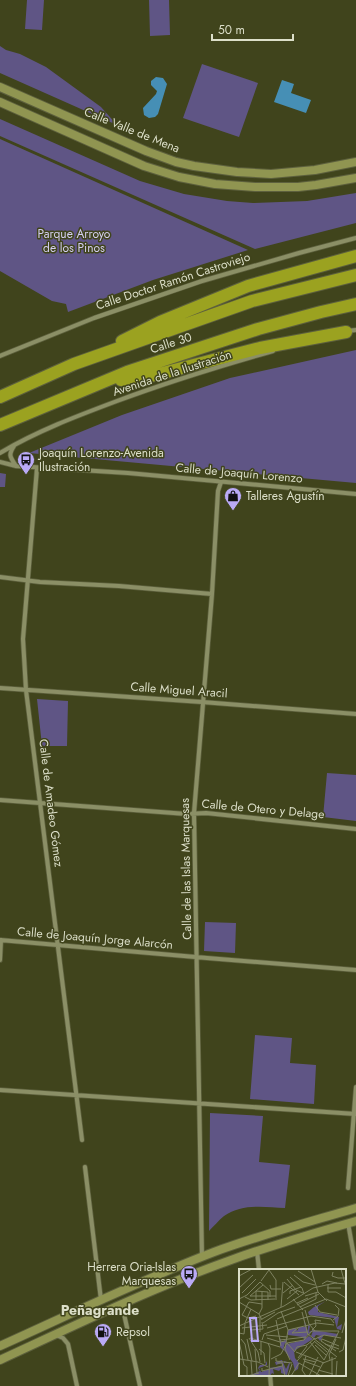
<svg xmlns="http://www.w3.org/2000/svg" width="356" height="1386" viewBox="0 0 356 1386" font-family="Jost,sans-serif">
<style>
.green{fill:#5f5585}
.water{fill:#468fb5}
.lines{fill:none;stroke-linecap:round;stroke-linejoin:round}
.street-casing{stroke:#5d603d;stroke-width:5.5}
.secondary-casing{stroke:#5d603d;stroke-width:10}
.highway-casing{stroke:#5d603d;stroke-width:14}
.street{stroke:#8b8f66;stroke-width:4}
.secondary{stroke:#909551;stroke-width:8}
.highway{stroke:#9ba220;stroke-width:12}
.labels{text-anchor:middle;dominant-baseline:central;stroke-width:3;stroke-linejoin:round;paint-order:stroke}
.street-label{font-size:12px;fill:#dcdfc9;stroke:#40441c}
.park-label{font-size:12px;fill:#d4cef2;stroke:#40441c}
.poi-label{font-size:12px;fill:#dcdfc9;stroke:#40441c;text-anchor:start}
.quarter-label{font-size:14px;font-weight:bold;fill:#dcdfc9;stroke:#40441c}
.inset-road{fill:none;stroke:#7e8261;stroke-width:1}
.view{fill:#baaaf6;fill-opacity:0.15;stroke:#baaaf6;stroke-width:2}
.inset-edge{fill:none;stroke:#dcdfc9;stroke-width:2}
</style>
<rect width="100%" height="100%" fill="#40441c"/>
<path class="green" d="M27 0H44L42 30 25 29Z
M149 0H169L170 35 150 36Z
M0 46 6 50 20 54 46 67 101 107 117 125 0 73Z
M202 64 258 83 239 137 183 118Z
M0 119 140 181 184 194 227 201 253 203 307 201 356 193V223L255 249 0 136Z
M0 139 248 250 153 280 68 312 66 304 52 301 0 271Z
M356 350V483L29 453 122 415 230 378Z
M0 473 6 474 5 487H0V492Z
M37 699 68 701 67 746H42Z
M327 773 356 775V821L323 817Z
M205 922 236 923 235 953 204 951Z
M255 1035 292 1038 290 1063 316 1065 314 1104 250 1099Z
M210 1113 263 1116 259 1162 290 1165 285 1208C265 1207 242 1203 224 1216 219 1220 214 1226 209 1231Z"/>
<path class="water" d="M156 77 163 78 167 84 158 114 155 117 149 118 144 115 143 108 156 94 157 91 151 85V81Z
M282 80 294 84 291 93 311 100 306 113 274 102Z"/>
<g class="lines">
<defs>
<path id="street" d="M347 331 356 330
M0 356 94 318 202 281 299 253 356 238
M14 446C8 455 10 457 16 466
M0 453C37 431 77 416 117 401 168 382 220 366 273 351
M0 462 16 466 128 473 356 494
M37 468 23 639 26 690 82 1140
M0 577 40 582 119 586 212 594
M0 688 202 702 356 714
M0 800 187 814 206 813 356 829
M0 940 207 958 356 970
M0 960 1 940
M0 1090 356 1114
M85 1167 101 1300
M348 1188 356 1087
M348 1223 356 1268
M257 1251 259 1270
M202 1257 194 813 212 594 218 491 221 482
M122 1305 140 1386
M56 1335 63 1338 68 1344 77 1386
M270 1375 271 1386"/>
<path id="secondary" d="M0 87 146 151 176 162 194 166 237 172 271 174 315 170 356 162
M0 102 144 166 179 177 215 184 255 187H298L316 185 356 178
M0 1346C71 1314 141 1280 214 1252 260 1235 309 1222 356 1208
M0 1360C76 1325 152 1288 231 1260 272 1245 314 1233 356 1221"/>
<path id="highway" d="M122 341 160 322 248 286 356 256
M121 380 151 376 260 348 346 332
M0 397 74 364 252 301 356 275
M0 425 127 372 258 329 321 312 356 304"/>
</defs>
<use href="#street" class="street-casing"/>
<use href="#secondary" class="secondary-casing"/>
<use href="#highway" class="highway-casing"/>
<use href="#street" class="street"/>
<use href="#secondary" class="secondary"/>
<use href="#highway" class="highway"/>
</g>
<defs>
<symbol id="bus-pin" viewBox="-11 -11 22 30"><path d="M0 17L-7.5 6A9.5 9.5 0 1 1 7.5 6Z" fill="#baaaf6" stroke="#40441c"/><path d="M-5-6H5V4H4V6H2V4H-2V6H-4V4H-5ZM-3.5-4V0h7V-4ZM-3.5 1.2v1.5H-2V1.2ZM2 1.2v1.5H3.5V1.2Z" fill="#111"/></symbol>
<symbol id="shop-pin" viewBox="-11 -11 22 30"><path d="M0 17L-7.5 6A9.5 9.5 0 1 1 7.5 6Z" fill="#baaaf6" stroke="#40441c"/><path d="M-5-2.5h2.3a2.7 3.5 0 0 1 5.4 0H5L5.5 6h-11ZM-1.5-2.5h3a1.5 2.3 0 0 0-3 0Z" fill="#111"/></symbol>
<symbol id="fuel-pin" viewBox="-11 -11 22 30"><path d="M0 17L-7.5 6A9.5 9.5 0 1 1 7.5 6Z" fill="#baaaf6" stroke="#40441c"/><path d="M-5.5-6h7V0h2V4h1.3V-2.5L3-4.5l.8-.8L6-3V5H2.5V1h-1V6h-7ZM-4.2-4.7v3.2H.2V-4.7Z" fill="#111"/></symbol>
</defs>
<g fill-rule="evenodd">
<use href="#bus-pin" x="16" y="450" width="20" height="27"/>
<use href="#shop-pin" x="223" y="486" width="20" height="27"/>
<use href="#bus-pin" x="179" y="1264" width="20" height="27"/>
<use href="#fuel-pin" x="93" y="1322" width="20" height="27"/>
</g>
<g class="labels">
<g class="street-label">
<text transform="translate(132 130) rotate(22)">Calle Valle de Mena</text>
<text transform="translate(173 281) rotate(-18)">Calle Doctor Ramón Castroviejo</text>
<text transform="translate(171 343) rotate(-18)">Calle 30</text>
<text transform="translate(172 373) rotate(-18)">Avenida de la Ilustración</text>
<text transform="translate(239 473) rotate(5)">Calle de Joaquín Lorenzo</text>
<text transform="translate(179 690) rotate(4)">Calle Miguel Aracil</text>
<text transform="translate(51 803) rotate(83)">Calle de Amadeo Gómez</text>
<text transform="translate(263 809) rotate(5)">Calle de Otero y Delage</text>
<text transform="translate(186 869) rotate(-91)">Calle de las Islas Marquesas</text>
<text transform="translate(95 938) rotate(5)">Calle de Joaquín Jorge Alarcón</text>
</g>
<g class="park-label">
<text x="74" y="234">Parque Arroyo<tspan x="74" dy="14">de los Pinos</tspan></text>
</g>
<g class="poi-label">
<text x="39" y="453">Joaquín Lorenzo-Avenida<tspan x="39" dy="14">Ilustración</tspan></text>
<text x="246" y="496">Talleres Agustín</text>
<text x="176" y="1267" text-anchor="end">Herrera Oria-Islas<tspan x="176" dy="14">Marquesas</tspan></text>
<text x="116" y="1332">Repsol</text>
</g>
<g class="quarter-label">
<text x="100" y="1310">Peñagrande</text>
</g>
</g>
<g transform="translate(239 1269)">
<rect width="107" height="107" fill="#40441c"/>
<path d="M87 32 79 37V43L100 48 98 58 103 55 102 61 98 60 95 49 70 46 69 43 75 38ZM65 50 69 62V56L71 57 70 63 74 61 99 65 98 68 85 66 81 72 78 68 82 67 77 66 75 69 72 67 74 62 69 65 66 70 70 67 74 70 55 82 56 89 60 94 59 100 56 102 54 94 45 81 48 75 46 74 44 81 41 78V68L42 73 47 71 48 75 65 71 64 68 49 66V61L57 59 58 62 60 58H66ZM43 91 47 100 50 94H45V92L51 94 48 106 42 104V100L40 102 34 100 35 105 33 104 31 107H9L21 102 19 99 21 96H26L28 92V96L20 99 22 103 31 100 29 95 30 99 43 97V94L37 96 36 93Z" fill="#5f5585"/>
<path class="inset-road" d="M72 0 79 23 88 32M102 0 107 18M30 1 37 11V31M59 2 76 13M94 3 93 7 99 9H107M55 6 64 13 76 16M0 7 13 0M51 8 63 19 65 25M48 10 57 21 64 24M22 12 30 1M21 13 31 22V28M45 13 60 26M83 15 88 12 98 14M31 16 32 20H42M89 16V23H97L107 29M0 19 14 6M88 19H102M23 22V39L20 45 23 51M3 24 17 10M44 24 54 16M51 25V22L62 18M11 27H37M11 27 24 16M66 27 79 23M6 28 12 31 36 30M0 30 8 26 21 13M48 30 58 22M54 30 64 41M17 31V22L29 23V31M0 33 20 45M58 34 69 29M58 36 80 25M76 36 81 43 98 46M8 37 3 46 9 49 17 47M7 38 10 33 23 35M42 38 44 13M61 38 77 30V24M66 41 70 55 76 62M42 42 49 61 46 80 51 91M63 43 69 66M21 48V63M23 50 36 43M38 50 87 30 107 38M37 51 42 77M94 51 99 47 100 40 96 36M6 54 12 40M24 54 39 44 56 38M0 57 45 37 74 19 96 14 106 15M60 58 53 64 68 63M3 59 28 56M28 59 72 47 92 50 95 54M12 61 24 60 23 53M49 61 78 54 95 56M73 61 77 57 76 51 82 52M0 64 5 65 6 55M103 64 107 50M69 65 98 88M27 66 49 68M10 69 19 83 21 93M11 69 41 78M28 69 41 73 46 72M2 70 6 75 9 91M8 70 13 92M76 70 85 66 102 69M23 71 25 65 48 57M41 71 67 68M0 72 5 96 8 98V107M75 72 88 83M82 72 83 70 100 77M82 72 97 82M71 73 85 91M29 74 31 79 30 107M48 74 56 83M86 75 100 80M76 76 87 86M16 80 18 104M20 80 25 84 26 94M56 82 58 78 68 76 76 69M57 83 85 94M100 83 104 81 107 68M22 86V72M67 87 63 101 67 107M93 88V107M37 89V92L53 94M59 89 68 77M1 90 19 93 29 98M32 90 42 85 48 74 65 71 73 62H100M64 90 77 93M85 91 100 62M91 91 90 86 97 70M12 92 13 105M58 92 76 72M65 92 81 98M38 94H43L46 107M60 94 82 107M23 99V102L43 97M79 101 94 105M8 107 20 104M49 107 53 95M52 107 60 94M70 107 79 88M77 107 84 94 97 89M97 107 98 92"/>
<path class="view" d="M11 49H17L19 72H13Z"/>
<rect width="107" height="107" class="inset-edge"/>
</g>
<path d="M212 34v6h81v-6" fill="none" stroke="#dcdfc9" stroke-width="2"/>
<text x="218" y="34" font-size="12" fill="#dcdfc9" stroke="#40441c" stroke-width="3" paint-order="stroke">50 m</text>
</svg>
